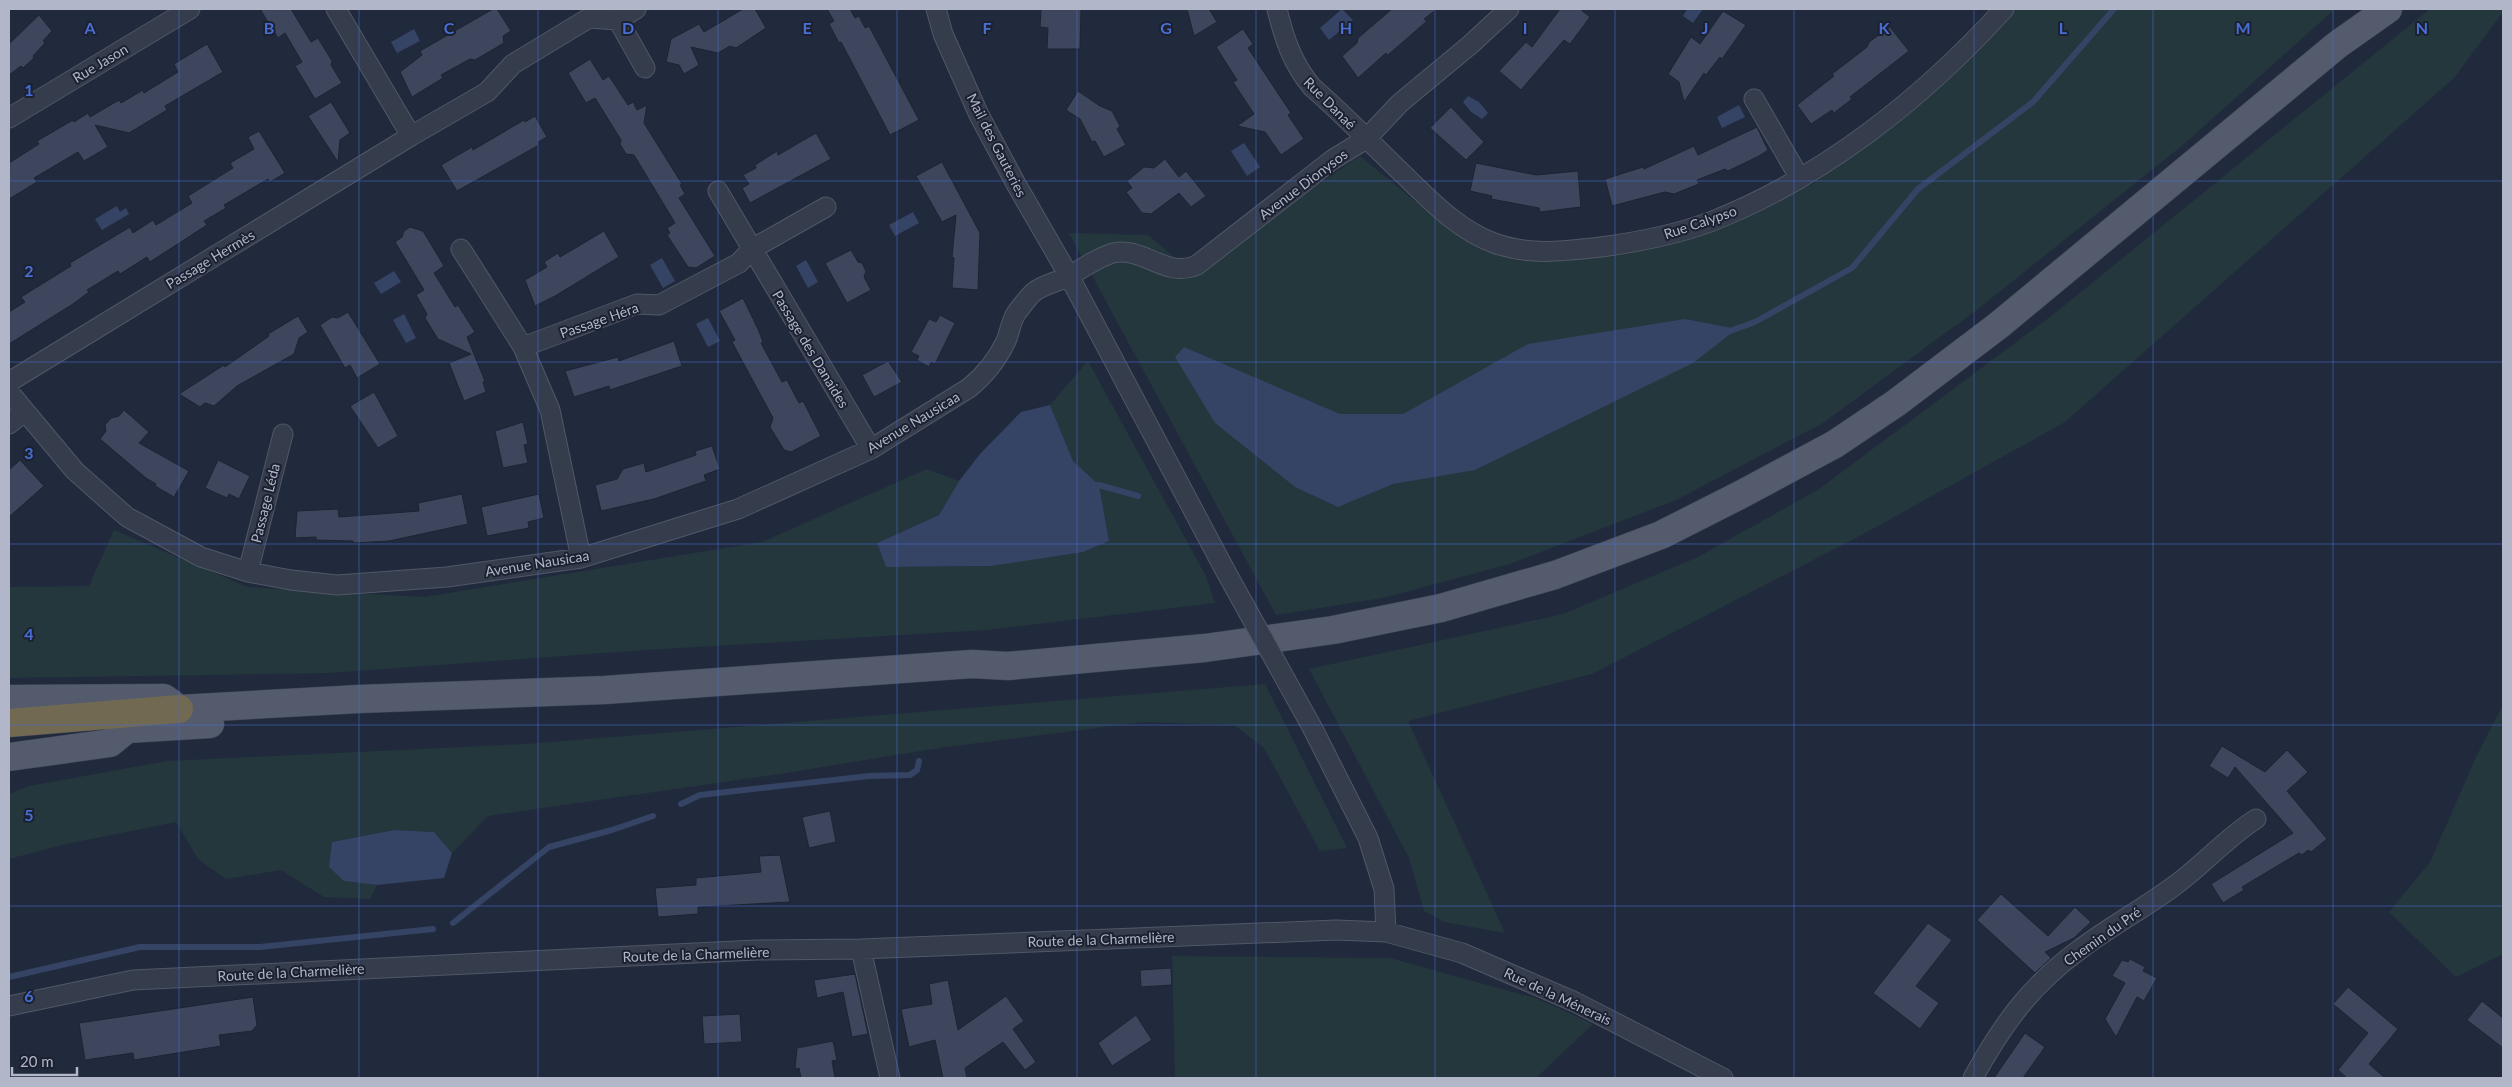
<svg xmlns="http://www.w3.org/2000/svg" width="2512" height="1087" viewBox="0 0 2512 1087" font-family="Lato,sans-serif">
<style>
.green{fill:#23373d}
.water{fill:#354364}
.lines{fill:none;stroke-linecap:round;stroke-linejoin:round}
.stream{stroke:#354364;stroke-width:6}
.building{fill:#3d465c;stroke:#1d2333}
.street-casing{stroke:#515767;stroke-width:21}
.primary-casing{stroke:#3f4555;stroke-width:29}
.highway-casing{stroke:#3e4454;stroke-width:29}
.street{stroke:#353c4c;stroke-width:19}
.primary{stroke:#535b6c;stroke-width:28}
.highway{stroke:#726952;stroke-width:28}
.street-bridge-casing{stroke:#515767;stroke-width:21;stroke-linecap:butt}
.street-bridge{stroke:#353c4c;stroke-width:19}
.grid{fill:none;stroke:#496ed3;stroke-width:1;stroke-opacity:0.55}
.labels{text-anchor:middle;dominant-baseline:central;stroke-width:4;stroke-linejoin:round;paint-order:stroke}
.street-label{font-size:14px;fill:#b1b7c8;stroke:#1b2131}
.grid-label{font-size:16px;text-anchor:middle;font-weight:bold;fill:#496ed3;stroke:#1b2131;stroke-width:4;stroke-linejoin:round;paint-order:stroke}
</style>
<rect width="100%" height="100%" fill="#212a3c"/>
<path class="green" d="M2014 9H2335L2183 145 1978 309 1823 423 1676 500 1510 564 1383 598 1276 615 1069 233 1148 235 1190 271 1360 156 1433 216 1505 256 1667 246 1692 233 1813 184 1918 100 1997 29Z
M2430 9H2503V12L2454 78 2065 422 1858 537 1592 674 1408 721 1505 933 1444 922 1424 911 1409 858 1309 669 1563 614 1698 557 1819 489 2055 313Z
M1088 361 1206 576 1215 603 986 630 645 650 329 673 9 678V587L89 586 114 530 247 587 424 597 762 542 927 469 959 481 939 515 877 543 886 567 991 566 1109 541 1099 485 1073 461 1050 405Z
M1265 684 1347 848 1320 851 1264 748 1234 725 1144 722 939 748 786 773 488 816 452 853 434 832 394 830 332 842 344 881 377 885 370 899 324 897 281 870 226 879 198 859 176 822 66 844 9 859V794L29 786 167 761 526 744Z
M2503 705V954L2456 977 2389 912 2430 862 2477 755Z
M1172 956 1390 958 1538 999 1593 1024 1536 1078H1175Z"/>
<path class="water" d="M1342 9 1353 20 1329 40 1320 28Z
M1687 9H1703L1693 23 1683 16Z
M414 29 420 41 397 53 391 42Z
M1468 96 1479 102 1488 113 1482 119 1471 112 1463 102Z
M1739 105 1745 117 1722 128 1717 117Z
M1244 143 1260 167 1247 176 1231 151Z
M117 206 120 212 126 208 129 214 102 230 95 219Z
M913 212 919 223 895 236 889 225Z
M662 258 675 281 663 288 650 265Z
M806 260 818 282 808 288 796 266Z
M394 271 401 282 381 294 374 283Z
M404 314 416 338 406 343 393 320Z
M708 318 720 341 708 347 696 324Z
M1685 319 1737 329 1693 363 1475 470 1393 484 1338 507 1295 487 1215 423 1175 357 1184 347 1340 414H1403L1528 344Z
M1050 405 1073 461 1099 485 1109 541 1083 552 991 566 886 567 877 543 939 515 959 481 980 454 1021 412Z
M394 830 434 832 452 853 444 878 377 885 344 881 329 867 332 842Z"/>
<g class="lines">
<path class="stream" d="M1730 331 1755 322 1852 268 1918 189 2033 102 2114 9
M1092 487 1099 485 1138 496
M681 804 700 795 869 776 910 775 917 770 919 761
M453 923 549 847 612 830 653 816
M9 977 140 947H260L433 929"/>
</g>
<path class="building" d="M260 9H291L311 42 318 38 332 61 331 65 342 83 315 99 295 66 302 62 285 33 278 38Z
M493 9H497L511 31 503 36 504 43 475 60 470 59 441 75 443 78 412 97 400 72 422 55 420 51Z
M743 9H755L766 28 736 48 730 46 718 53 691 47 699 65 684 74 679 65 666 62 671 39 699 24 704 32Z
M827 9H850L855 18 859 16 865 28 869 26 919 120 890 135 841 42 839 43 829 24 834 21Z
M1041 9H1081L1080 49H1047L1048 28 1040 27Z
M1187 9H1209L1217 22 1194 36Z
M1392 9H1437L1424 19 1427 21 1388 55 1386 53 1358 78 1342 56 1357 43 1358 38Z
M1560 9H1580L1590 17 1570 44 1564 40 1521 90 1499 71 1526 42 1532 47Z
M1723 11 1746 25 1722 59 1720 57 1706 75 1704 73 1684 102 1679 82 1668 74 1691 37 1700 44Z
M39 15 52 31 43 41 45 43 33 56 34 58 23 68 21 66 9 75V44Z
M1890 27 1909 51 1850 97 1852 99 1834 113 1832 110 1811 124 1797 105 1834 76 1832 74 1867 47 1869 42Z
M1243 29 1253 44 1248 48 1291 113 1288 115 1304 139 1281 155 1265 132 1237 126 1254 114 1233 82 1237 80 1216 47Z
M207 44 223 72 165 106 167 110 129 133 95 125 108 147 84 161 78 152 34 178 37 182 9 199V163L39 144 37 141 73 120 74 122 88 113 90 117 119 100 121 103 143 90 144 93 178 72 174 64Z
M590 59 603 80 609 76 628 105 633 102 637 110 647 105 644 123 682 184 680 185 685 194 679 198 715 256 696 268 688 267 667 235 670 233 667 228 675 223 634 155 626 154 620 144 621 140 595 98 586 103 568 73Z
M1078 91 1100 106 1112 111 1120 126 1117 129 1126 145 1104 157 1095 141 1092 142 1080 119 1066 110Z
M331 102 350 133 340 140 338 162 308 116Z
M1451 107 1484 142 1466 160 1430 128Z
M535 116 547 137 538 142 539 145 457 191 441 165 472 147 473 150 524 120 525 122Z
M1757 127 1768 150 1759 156 1728 171 1725 169 1697 180 1699 184 1674 194 1665 192 1612 206 1605 179 1643 167 1644 169 1694 146 1698 155Z
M259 131 285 173 270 182 268 179 224 205 226 208 204 221 207 225 150 262 147 257 120 274 118 271 87 290 89 292 73 304 9 344V312L25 302 21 297 71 266 70 263 130 227 133 233 153 220 156 225 192 203 188 196 233 168 230 163 254 149 248 137Z
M816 133 831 159 750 203 742 188 749 184 743 175 756 168 755 165 777 151 778 155Z
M1165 159 1179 177 1186 171 1206 196 1191 207 1179 193 1151 214 1142 213 1126 192 1132 188 1127 181 1144 167 1154 168Z
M942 162 980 233 978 290 952 288 954 258 952 257 956 215 942 222 916 176Z
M1476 163 1536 175 1578 171 1581 207 1540 212 1539 208 1491 199 1492 196 1470 191Z
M410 227 423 231 444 266 434 273 455 307 458 305 475 332 467 337 485 381 483 382 486 392 464 401 449 363 471 354 438 339 425 318 427 314 416 295 424 290 395 242 402 237 404 231Z
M604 231 619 257 555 296 535 306 525 280 547 267 544 262 558 253 560 257Z
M851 250 858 262 862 263 866 271 864 277 871 290 847 303 825 263Z
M743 298 758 329 763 342 761 343 782 382 787 380 799 403 803 401 821 436 791 452 784 450 770 427 773 418 732 342 735 340 719 311Z
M348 312 380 364 357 378 350 365 345 368 320 325 332 317 338 318Z
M940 315 955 323 935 364 931 362 929 367 917 360 919 356 911 352 929 319 936 322Z
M298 316 308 332 299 338 294 354 237 386 214 406 205 403 200 407 179 394 224 365 225 367 269 336 268 334Z
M674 341 682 366 610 390 609 386 574 397 565 371 618 357 619 361Z
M888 361 902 382 874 397 862 375Z
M374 392 398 436 378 448 350 406Z
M124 410 149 432 139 443 189 471 174 497 155 486 156 484 146 478 100 439 106 431 105 425 111 418 119 416Z
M523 422 528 444 524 445 528 463 503 468 495 431Z
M712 446 720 469 704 475 706 481 654 499 601 511 595 485 617 479 623 469 644 463 646 472 696 455 695 451Z
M20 460 44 486 9 517V470Z
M218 460 250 476 239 499 229 494 227 498 205 488Z
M462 494 468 524 389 541 353 543V541L316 540V537L295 538 297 511 338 509 339 517 419 511 418 503Z
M539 494 544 518 528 522 529 528 487 536 481 507Z
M2222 746 2265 772 2287 750 2308 772 2287 791 2327 839 2311 852 2308 850 2302 855 2299 853 2242 887 2244 890 2223 903 2211 884 2293 833 2235 767 2228 778 2209 766Z
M830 811 836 842 809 848 802 817Z
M780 855 790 902 698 907V914L658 917 655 888 696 885V878L761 872 759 856Z
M2001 894 2048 936 2075 907 2091 922 2074 938 2045 952 2051 958 2035 973 1977 920Z
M1928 923 1952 940 1916 986 1939 1003 1920 1029 1873 993Z
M2130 959 2145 967 2143 971 2157 978 2144 1001 2137 997 2116 1037 2105 1019 2125 983 2112 976 2122 960 2128 962Z
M1171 968 1172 985 1141 987 1140 970Z
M855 974 868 1034 852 1037 843 992 817 998 814 980Z
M948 980 958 1030 1006 996 1024 1021 1013 1029 1036 1062 1025 1070 1003 1042 965 1068 967 1078H943L935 1040 909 1047 901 1009 932 1004 929 984Z
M2348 987 2398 1029 2369 1064 2385 1078H2347L2338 1070 2368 1033 2333 1004Z
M253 997 257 1025 252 1031 219 1035 221 1046 134 1060 133 1053 85 1060 79 1023Z
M2482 1001 2503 1018V1048L2467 1020Z
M740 1014 742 1042 704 1044 702 1016Z
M1136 1015 1152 1040 1112 1066 1098 1043Z
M2025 1033 2045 1047 2023 1078H1994Z
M833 1041 837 1060 832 1061 835 1078H801L799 1068 795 1069 797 1048Z"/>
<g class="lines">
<defs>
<path id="street" d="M336 9 411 136
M936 9 943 34 979 115 1016 184 1069 276 1226 572
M1277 9C1284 38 1292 63 1312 87 1343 114 1372 144 1402 173 1429 199 1458 230 1494 243 1529 256 1565 251 1601 247 1638 242 1675 235 1710 222 1823 178 1923 98 2004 9
M618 20 645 68
M1754 99 1799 177
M9 118 190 9
M718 191 871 449
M461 249 523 347 550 410 581 558
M523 347 637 304 659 305 739 263 752 249 826 207
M9 382 411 136 487 92 513 64 589 18 618 20 636 9
M9 392 75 471 127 517 201 557 248 572 291 580 337 585 447 577 581 558 738 509 871 449 969 388C985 375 997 360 1006 341 1010 332 1011 320 1017 312 1022 306 1028 297 1034 292 1044 284 1058 282 1069 276 1084 268 1096 258 1113 253 1144 246 1165 279 1197 265L1332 160 1366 139 1400 103 1470 45 1509 9
M9 424 24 412
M248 572 283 434
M1313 729 1368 838 1384 889 1386 932
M861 949 890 1078
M9 1006 133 980 757 950 861 949 1336 930 1386 932 1462 953 1575 1002 1723 1078
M1973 1078C2002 1025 2030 986 2079 950 2109 927 2143 909 2174 886 2203 865 2226 838 2256 819"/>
<path id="primary" d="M9 699 164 698 179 709 359 699 605 690 972 664 1008 666 1205 648 1333 630 1441 608 1555 575 1661 535 1740 495 1835 444 1896 403 1999 325 2337 45 2388 9
M9 757 110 743 127 729 210 724"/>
<path id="highway" d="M9 723 179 709"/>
</defs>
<use href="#street" class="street-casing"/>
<use href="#primary" class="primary-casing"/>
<use href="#highway" class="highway-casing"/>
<use href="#street" class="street"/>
<use href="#primary" class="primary"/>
<use href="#highway" class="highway"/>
<defs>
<path id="street-bridge" d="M1226 572 1313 729"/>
</defs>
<use href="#street-bridge" class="street-bridge-casing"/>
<use href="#street-bridge" class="street-bridge"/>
</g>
<path class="grid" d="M179 9V1078M359 9V1078M538 9V1078M718 9V1078M897 9V1078M1077 9V1078M1256 9V1078M1435 9V1078M1615 9V1078M1794 9V1078M1974 9V1078M2153 9V1078M2333 9V1078M9 181H2503M9 362H2503M9 544H2503M9 725H2503M9 906H2503"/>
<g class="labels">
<g class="street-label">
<text transform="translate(100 63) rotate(-31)">Rue Jason</text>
<text transform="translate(1330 103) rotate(45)">Rue Danaé</text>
<text transform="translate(997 145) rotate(63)">Mail des Gauteries</text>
<text transform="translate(1303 184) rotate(-37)">Avenue Dionysos</text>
<text transform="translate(1700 222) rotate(-19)">Rue Calypso</text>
<text transform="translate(210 259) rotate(-31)">Passage Hermès</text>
<text transform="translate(599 320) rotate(-19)">Passage Héra</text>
<text transform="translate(811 349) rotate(59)">Passage des Danaides</text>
<text transform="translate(913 422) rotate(-31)">Avenue Nausicaa</text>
<text transform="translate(265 503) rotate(-76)">Passage Léda</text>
<text transform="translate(537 563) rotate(-9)">Avenue Nausicaa</text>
<text transform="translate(2102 936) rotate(-35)">Chemin du Pré</text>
<text transform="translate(1101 939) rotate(-2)">Route de la Charmelière</text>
<text transform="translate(696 954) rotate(-2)">Route de la Charmelière</text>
<text transform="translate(291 972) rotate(-3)">Route de la Charmelière</text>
<text transform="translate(1558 996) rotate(25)">Rue de la Ménerais</text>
</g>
</g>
<g class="grid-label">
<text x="90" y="34">A</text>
<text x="269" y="34">B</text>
<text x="449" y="34">C</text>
<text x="628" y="34">D</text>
<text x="807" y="34">E</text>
<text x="987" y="34">F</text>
<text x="1166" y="34">G</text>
<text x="1346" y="34">H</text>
<text x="1525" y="34">I</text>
<text x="1705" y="34">J</text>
<text x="1884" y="34">K</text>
<text x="2063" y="34">L</text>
<text x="2243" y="34">M</text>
<text x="2422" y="34">N</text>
<text x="29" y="96">1</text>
<text x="29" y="277">2</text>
<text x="29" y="459">3</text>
<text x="29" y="640">4</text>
<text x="29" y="821">5</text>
<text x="29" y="1002">6</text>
</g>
<rect width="2512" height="1087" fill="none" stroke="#b1b7c8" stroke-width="20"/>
<path d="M12 1067v8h65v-8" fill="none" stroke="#b1b7c8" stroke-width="2.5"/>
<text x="20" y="1067" font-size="15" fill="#b1b7c8" stroke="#1b2131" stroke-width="4" paint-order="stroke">20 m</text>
</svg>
